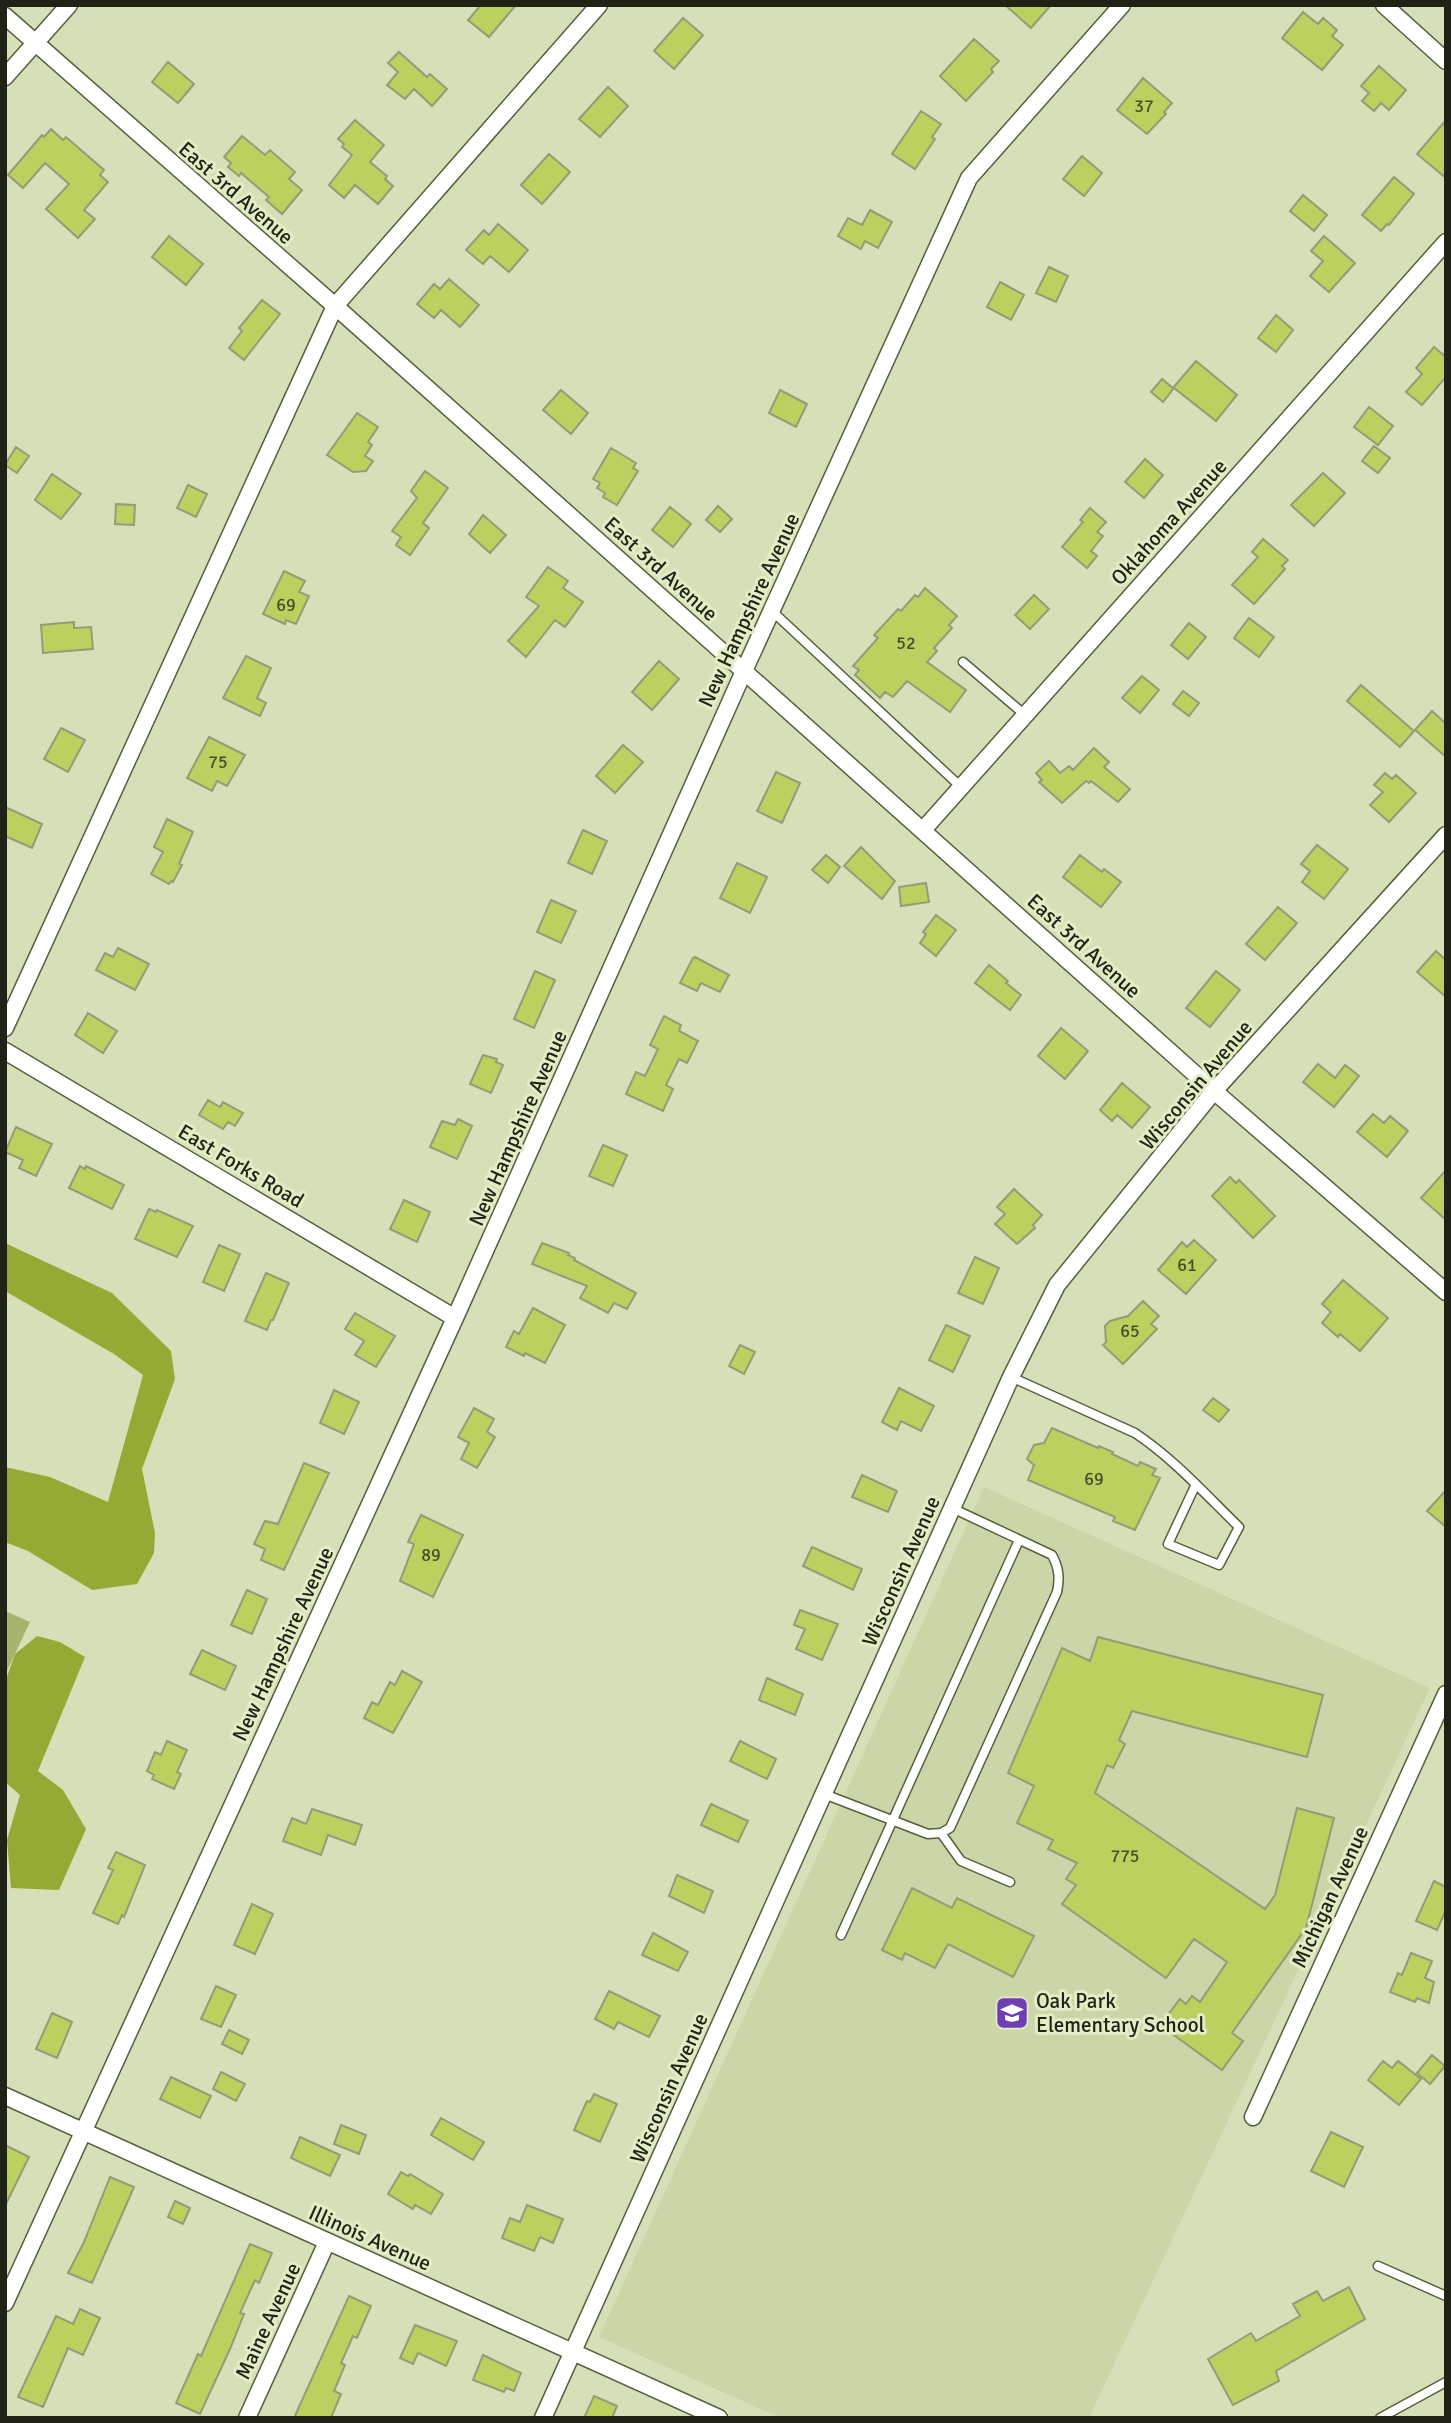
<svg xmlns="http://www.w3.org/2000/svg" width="1451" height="2423" viewBox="0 0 1451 2423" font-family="Signika,sans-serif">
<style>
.built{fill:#cad6a8}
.green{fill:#a5b56d}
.forest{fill:#95aa35}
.building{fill:#bad15f;stroke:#939c77;stroke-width:2}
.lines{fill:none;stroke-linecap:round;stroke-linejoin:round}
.service-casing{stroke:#575f3c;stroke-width:11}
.minor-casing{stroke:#575f3c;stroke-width:19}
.service{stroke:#fff;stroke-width:8}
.minor{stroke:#fff;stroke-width:16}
.labels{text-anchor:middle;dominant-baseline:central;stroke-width:6;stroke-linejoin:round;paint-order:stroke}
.number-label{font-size:18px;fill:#464e27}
.street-label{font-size:21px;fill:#1f2214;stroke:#e3edc5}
.poi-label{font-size:21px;fill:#1f2214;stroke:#e3edc5;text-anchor:start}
</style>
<rect width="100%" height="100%" fill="#d6e0b8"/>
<path class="built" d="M984 1487 1430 1688 1089 2418H781L599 2337Z"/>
<path class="green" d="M5 1611 30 1622 5 1675Z"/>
<path class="forest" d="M5 1243 112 1293 171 1351 175 1379 142 1469 155 1533 154 1553 137 1584 92 1590 28 1551 5 1542V1467L50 1477 108 1502 143 1375 114 1354 5 1291Z
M37 1636 60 1642 85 1657 38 1771 63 1790 86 1829 59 1890 11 1888 7 1840 20 1795 5 1782V1682L15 1654Z"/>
<path class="building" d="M481 5H516L489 37 468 20Z
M1005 5H1051L1031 28Z
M1303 12 1318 24 1323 18 1337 30 1332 36 1343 45 1322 70 1282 38Z
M683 18 703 35 674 69 654 51Z
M974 39 999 61 991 69 993 72 966 101 940 76Z
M399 52 427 77 430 74 447 89 432 106 414 89 405 99 387 85 398 72 388 63Z
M168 62 194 84 178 103 152 82Z
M1379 66 1406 90 1389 110 1381 103 1374 111 1362 101 1369 93 1361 86Z
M1143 78 1172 103 1164 112 1166 114 1147 134 1117 110Z
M608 87 628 106 600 137 579 119Z
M921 111 941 124 932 137 935 139 915 169 892 154Z
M355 120 384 145 370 162 387 176 385 179 393 186 378 204 355 185 344 198 329 185 352 155 342 147 344 144 338 139Z
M1446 120V178L1417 154Z
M51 129 63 140 66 137 104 170 100 175 108 182 84 210 95 219 78 238 46 209 69 184 45 163 23 188 8 175 42 135 44 137Z
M242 136 265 155 270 150 295 172 289 179 302 190 282 214 266 200 269 197 241 173 239 176 228 167 231 163 224 157Z
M549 154 570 172 542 204 521 185Z
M1082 156 1102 173 1084 196 1063 179Z
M1394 177 1414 194 1389 225 1387 224 1381 231 1362 215Z
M1303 195 1327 215 1314 231 1290 211Z
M870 210 892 222 878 248 865 241 861 249 838 236 848 218 862 225Z
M498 224 528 250 509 272 490 256 483 264 466 250 484 230 489 235Z
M169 236 203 264 186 285 152 257Z
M1324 236 1355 263 1329 292 1310 276 1323 261 1311 251Z
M1049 267 1068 276 1056 302 1036 293Z
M449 279 479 305 460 327 441 310 434 318 417 304 434 284 440 289Z
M1000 282 1024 295 1011 320 987 307Z
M262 300 280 314 244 360 229 348 242 331 239 328Z
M1276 315 1293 330 1276 352 1258 338Z
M1434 347 1446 357V377L1422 405 1406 392 1422 374 1416 368Z
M1196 361 1237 395 1216 421 1174 388 1163 402 1151 392 1162 379 1173 388Z
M561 390 588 413 571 434 543 410Z
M780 390 807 404 796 427 769 413Z
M1369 407 1393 426 1378 445 1354 427Z
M357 413 378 427 368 442 372 445 365 456 373 461 366 471 353 472 327 455Z
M1374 446 1390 458 1378 473 1362 461Z
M16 447 29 456 17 473 5 465Z
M611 448 636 463 633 468 638 471 617 505 603 497 605 493 597 488 600 483 593 479Z
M1145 459 1163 475 1144 498 1125 482Z
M425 471 448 488 423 523 429 528 410 555 396 545 401 537 392 531 417 498 411 491Z
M1323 473 1345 493 1314 526 1291 505Z
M52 474 81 494 61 519 35 500Z
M188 485 207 494 196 517 177 508Z
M116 504 135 505 134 525 115 524Z
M718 506 732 519 720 532 706 520Z
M670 507 691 524 673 547 652 530Z
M1090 508 1106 522 1097 532 1103 536 1091 551 1097 556 1087 568 1062 547 1083 522 1080 520Z
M483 515 506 535 490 553 469 534Z
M1263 539 1288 560 1282 566 1285 569 1254 604 1232 585 1258 557 1252 552Z
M548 567 568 581 563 588 583 602 565 627 555 620 526 657 508 641 539 606 526 597Z
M284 571 305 581 299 592 309 596 296 624 286 620 285 624 263 614Z
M925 588 957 616 949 625 952 628 934 648 937 651 927 662 966 690 950 712 907 681 893 697 885 692 880 698 855 675 859 670 853 666 878 638 874 635 898 609 901 611 915 595 918 597Z
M1034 595 1049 609 1030 629 1015 615Z
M1249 618 1274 637 1259 657 1234 638Z
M74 622V628L91 627 93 649 43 653 41 625Z
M1189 623 1206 637 1188 659 1171 645Z
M246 656 271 668 257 698 266 703 260 716 223 698Z
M659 661 679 679 652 710 632 692Z
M1142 676 1159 690 1140 713 1122 698Z
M1361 685 1414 731 1400 747 1347 701Z
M1183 691 1199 703 1189 716 1173 704Z
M1432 711 1446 724V757L1415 730Z
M61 728 85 740 68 772 44 759Z
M209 737 245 755 227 786 217 781 212 791 187 778Z
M623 745 643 762 615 793 596 776Z
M1094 748 1109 762 1104 767 1130 789 1118 802 1091 781 1089 783 1086 781 1062 803 1039 782 1042 780 1036 773 1049 761 1060 773 1069 766 1073 770Z
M776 772 800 783 782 823 757 811Z
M1385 773 1392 779 1396 775 1416 793 1389 822 1370 805 1383 792 1374 785Z
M5 807 42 824 32 848 5 836Z
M167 819 193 832 179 864 182 865 173 882 171 881 169 884 151 874 163 852 154 847Z
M583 830 607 841 592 874 568 863Z
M1317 845 1348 869 1324 899 1302 882 1310 871 1301 864Z
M861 847 895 881 882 899 844 866Z
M826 855 840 867 828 883 812 870Z
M1080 855 1102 872 1104 869 1121 882 1101 907 1063 877Z
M737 863 767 877 750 913 720 898Z
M926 883 929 902 901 906 899 887Z
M551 900 576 911 561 943 537 932Z
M1278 907 1297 923 1265 960 1246 944Z
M936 915 956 930 936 956 920 943 926 934 923 932Z
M118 948 149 964 135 990 96 970 105 953 113 957Z
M1436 951 1446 960V997L1417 972Z
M695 957 729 975 720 992 701 983 697 991 680 983 693 958Z
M989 965 1008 981 1006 983 1021 995 1010 1010 975 983Z
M535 971 555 980 534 1028 514 1019Z
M1216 971 1240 990 1210 1027 1186 1008Z
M88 1013 117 1031 103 1053 75 1035Z
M664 1016 681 1025 679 1031 698 1041 687 1063 679 1059 666 1085 673 1089 663 1111 626 1094 636 1072 645 1076 658 1049 650 1045Z
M1061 1028 1088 1051 1065 1079 1038 1056Z
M483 1055 497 1059 496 1062 503 1065 491 1093 470 1084Z
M1318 1064 1335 1078 1345 1065 1359 1076 1334 1107 1303 1082Z
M1122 1083 1150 1107 1132 1128 1117 1115 1112 1121 1100 1110Z
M208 1100 220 1107 223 1102 243 1113 235 1126 228 1122 223 1129 199 1115Z
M1373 1114 1384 1123 1390 1116 1408 1131 1387 1157 1357 1132Z
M458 1119 472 1126 457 1159 430 1147 442 1121 455 1125Z
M16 1127 52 1144 36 1176 19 1168 23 1160 5 1152Z
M603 1145 627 1155 613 1186 589 1176Z
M80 1166 85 1169 86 1166 124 1185 112 1209 69 1188Z
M1446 1170V1220L1421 1198Z
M1230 1177 1236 1183 1239 1180 1275 1216 1253 1238 1212 1196Z
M1014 1189 1042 1215 1033 1225 1035 1228 1017 1244 995 1224 1005 1214 997 1207Z
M404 1200 430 1212 417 1242 390 1229Z
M149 1209 156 1212 157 1210 193 1226 177 1257 135 1239Z
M1194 1240 1216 1260 1186 1294 1158 1270 1182 1242 1187 1247Z
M542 1243 569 1253 568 1255 575 1258 574 1260 636 1293 627 1309 614 1303 608 1313 580 1298 587 1286 532 1264Z
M219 1245 240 1254 224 1291 203 1282Z
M975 1257 999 1268 983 1304 958 1293Z
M266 1273 289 1283 273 1320H271L267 1330 245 1321Z
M1343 1280 1388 1318 1360 1351 1340 1334 1338 1337 1322 1323 1331 1312 1322 1304Z
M1143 1301 1159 1316 1151 1324 1157 1329 1123 1364 1103 1345 1106 1342 1105 1326 1110 1321 1128 1316Z
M533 1308 565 1325 545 1363 525 1353 524 1356 506 1347 514 1331 519 1334Z
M355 1313 395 1336 376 1367 355 1355 364 1341 345 1329Z
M946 1325 970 1336 953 1372 929 1360Z
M740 1345 755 1352 744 1374 729 1366Z
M899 1388 934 1406 921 1431 901 1421 897 1430 882 1422Z
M334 1390 359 1402 344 1434 320 1423Z
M1213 1398 1229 1410 1219 1422 1203 1410Z
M474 1408 494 1419 487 1432 495 1437 477 1468 461 1459 469 1443 458 1437Z
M1052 1428 1098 1448 1099 1446 1113 1452 1112 1454 1138 1466 1140 1462 1156 1469 1152 1475 1160 1478 1135 1530 1113 1521 1115 1517 1028 1480 1034 1465 1027 1459 1034 1445 1044 1443Z
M304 1463 329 1473 284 1570 261 1560 265 1549 254 1544 265 1521 278 1524Z
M862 1475 897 1491 888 1512 852 1497Z
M1446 1490V1527L1427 1511Z
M421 1515 463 1535 433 1597 400 1581 414 1544 408 1542Z
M812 1547 862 1569 853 1590 803 1566Z
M247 1590 267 1599 252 1634 231 1625Z
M800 1610 838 1624 822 1660 796 1649 805 1629 794 1625Z
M1098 1637 1323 1695 1307 1757 1132 1711 1119 1740 1125 1744 1113 1768 1107 1765 1095 1793 1265 1909 1275 1895 1297 1808 1334 1818 1306 1928 1232 2033 1243 2041 1222 2070 1160 2025 1180 1999 1186 2004 1192 1996 1200 2002 1227 1962 1194 1939 1166 1978 1062 1904 1076 1885 1066 1879 1077 1863 1048 1849 1053 1840 1017 1823 1034 1786 1008 1773 1062 1648 1090 1661Z
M202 1650 236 1666 225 1690 190 1674Z
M402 1671 422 1682 393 1733 364 1718 372 1702 378 1705 390 1682 395 1685Z
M767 1678 803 1694 795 1715 759 1700Z
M167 1741 187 1750 177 1772 181 1774 174 1789 152 1779 154 1775 147 1771 155 1752 161 1755Z
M740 1741 776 1759 767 1779 730 1761Z
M711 1804 748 1821 738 1842 701 1825Z
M312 1809 362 1825 355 1845 328 1835 321 1855 283 1841 292 1818 306 1824Z
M116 1852 145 1865 124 1917 122 1915 118 1924 93 1913 113 1870 108 1868Z
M677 1875 713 1891 704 1913 669 1896Z
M1434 1881 1446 1887V1910L1437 1930 1416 1921Z
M912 1888 952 1908 957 1898 1034 1936 1013 1977 948 1944 935 1968 905 1953 902 1960 882 1950Z
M252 1904 273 1914 255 1954 234 1945Z
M653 1933 688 1952 678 1971 642 1955Z
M1411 1953 1432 1961 1425 1978 1434 1982 1429 2003 1417 1998 1415 2002 1390 1992 1398 1973 1402 1975Z
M216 1986 236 1995 221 2027 201 2019Z
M609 1991 660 2016 649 2037 618 2022 614 2029 595 2019Z
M52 2013 72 2022 57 2058 36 2049Z
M229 2030 249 2040 242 2054 222 2044Z
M1432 2055 1445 2066 1430 2084 1417 2073Z
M1383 2061 1392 2068 1398 2061 1421 2079 1399 2105 1368 2080Z
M221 2072 245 2084 236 2101 213 2089Z
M171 2077 211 2096 200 2118 160 2099Z
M594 2094 617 2104 600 2142 574 2130 587 2101 590 2102Z
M441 2118 484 2142 473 2160 431 2135Z
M341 2125 366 2135 359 2154 334 2144Z
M1331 2132 1363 2147 1344 2187 1311 2171Z
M300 2137 340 2155 330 2176 291 2158Z
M5 2145 29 2157 5 2206Z
M401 2172 408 2176 410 2174 443 2194 431 2214 415 2205 413 2209 388 2194Z
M110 2177 134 2187 92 2283 68 2273 84 2242Z
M175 2201 190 2208 183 2224 168 2217Z
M527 2205 563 2219 553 2243 540 2237 534 2251 502 2238 510 2218 520 2222Z
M250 2244 272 2253 259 2283 255 2280 240 2313 244 2314 230 2349 200 2414 176 2403 198 2354 201 2356Z
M1349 2287 1365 2319 1276 2371 1279 2381 1233 2405 1208 2359 1251 2333 1256 2341 1300 2316 1293 2304 1317 2291 1323 2301Z
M349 2296 371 2306 357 2338 353 2336 341 2363 345 2365 334 2391 341 2394 331 2418H294Z
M80 2309 100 2318 83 2355 68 2348 43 2407 18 2397 56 2316 73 2324Z
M415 2325 457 2341 446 2366 418 2353 413 2364 400 2358Z
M483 2355 521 2373 514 2391 506 2388 504 2392 473 2380Z
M594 2396 617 2406 612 2418H584Z"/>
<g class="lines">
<defs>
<path id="service" d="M772 611 961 787
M963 662 1025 715
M1011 1377 1135 1433C1174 1459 1206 1495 1239 1527L1219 1565 1168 1544 1196 1484
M824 1794 928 1834 941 1833 950 1828 1057 1592C1060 1578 1059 1568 1052 1555L952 1508
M941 1833 961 1861 1010 1882
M841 1935 1019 1540
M1378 2266 1446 2296
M1380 2418 1446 2382"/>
<path id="minor" d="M1384 5 1446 61
M5 16 335 306 1214 1091 1446 1292
M5 77 69 5
M923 830 1446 242
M5 1028 335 306 599 5
M5 1051 455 1318
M5 2096 719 2418
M1253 2117 1446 1694
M5 2303 455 1318 744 671 969 178 1122 5
M247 2418 327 2242
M543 2418 1011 1377 1057 1285 1214 1091 1446 835"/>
</defs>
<use href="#service" class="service-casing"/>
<use href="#minor" class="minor-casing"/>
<use href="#service" class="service"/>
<use href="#minor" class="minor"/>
</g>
<defs>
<symbol id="school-square" viewBox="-11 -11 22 22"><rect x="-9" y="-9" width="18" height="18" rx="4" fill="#703db5" stroke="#e3edc5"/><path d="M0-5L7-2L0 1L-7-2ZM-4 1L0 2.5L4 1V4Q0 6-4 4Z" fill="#fff"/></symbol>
</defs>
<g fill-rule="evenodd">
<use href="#school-square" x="993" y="1994" width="38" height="38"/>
</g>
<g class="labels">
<g class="number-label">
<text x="1144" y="106">37</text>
<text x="286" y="605">69</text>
<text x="906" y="643">52</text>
<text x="218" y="762">75</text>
<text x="1187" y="1265">61</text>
<text x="1130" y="1331">65</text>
<text x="1094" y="1479">69</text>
<text x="431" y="1555">89</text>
<text x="1125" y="1856">775</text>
</g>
<g class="street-label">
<text transform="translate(236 193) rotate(41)">East 3rd Avenue</text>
<text transform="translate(1169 522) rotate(-48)">Oklahoma Avenue</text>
<text transform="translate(661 569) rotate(42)">East 3rd Avenue</text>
<text transform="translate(749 610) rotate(-65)">New Hampshire Avenue</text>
<text transform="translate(1084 946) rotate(42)">East 3rd Avenue</text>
<text transform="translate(1196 1085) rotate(-50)">Wisconsin Avenue</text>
<text transform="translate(518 1128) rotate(-66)">New Hampshire Avenue</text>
<text transform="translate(241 1166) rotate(31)">East Forks Road</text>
<text transform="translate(901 1571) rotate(-66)">Wisconsin Avenue</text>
<text transform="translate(283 1644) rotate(-65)">New Hampshire Avenue</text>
<text transform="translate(1330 1897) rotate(-65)">Michigan Avenue</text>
<text transform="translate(669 2088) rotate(-66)">Wisconsin Avenue</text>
<text transform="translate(370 2238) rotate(24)">Illinois Avenue</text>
<text transform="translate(268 2321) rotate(-65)">Maine Avenue</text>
</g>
<g class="poi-label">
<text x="1036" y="2001">Oak Park<tspan x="1036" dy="24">Elementary School</tspan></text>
</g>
</g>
<rect width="1451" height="2423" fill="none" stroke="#1f2214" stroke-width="14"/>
</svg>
